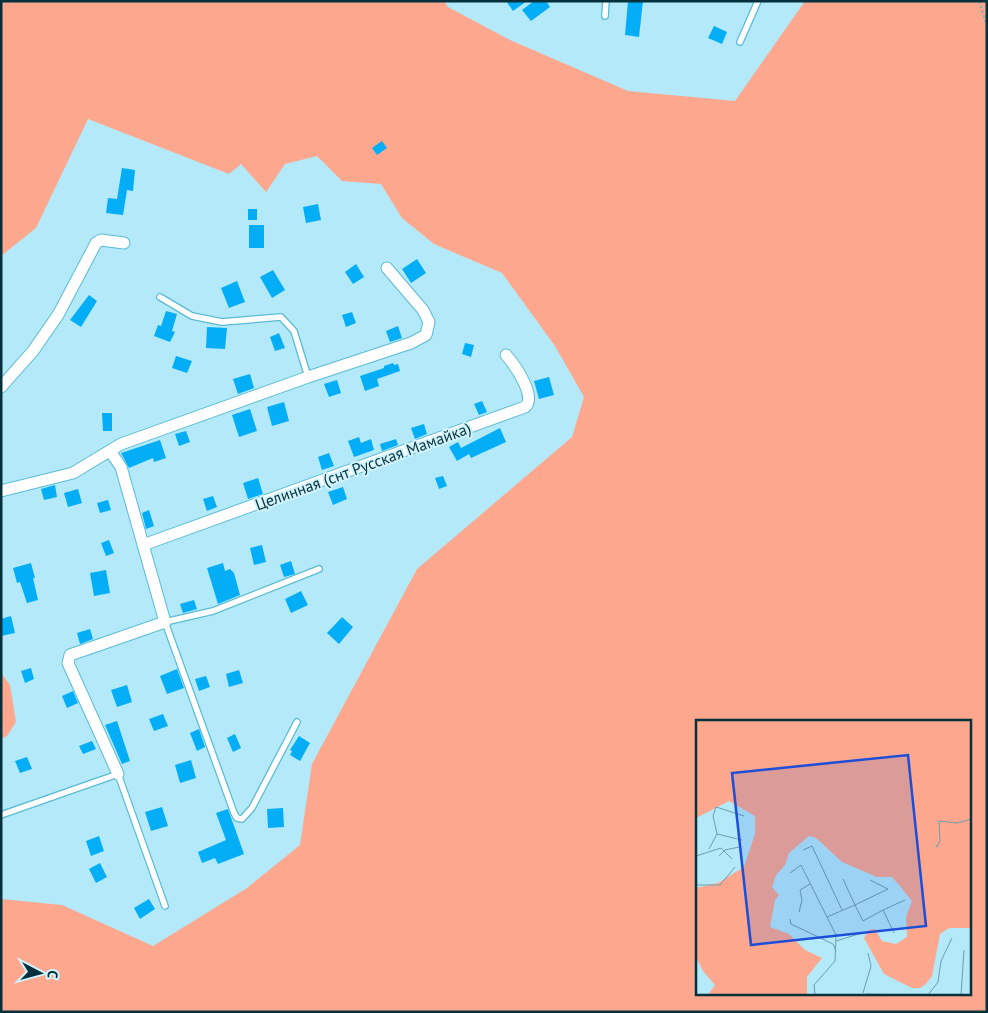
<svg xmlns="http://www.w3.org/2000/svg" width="988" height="1013" viewBox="0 0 988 1013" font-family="'PT Sans',sans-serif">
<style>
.green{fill:#fda88e;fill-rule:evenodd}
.building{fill:#04aef7}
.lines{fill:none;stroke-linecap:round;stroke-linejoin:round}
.service-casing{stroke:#5abbd5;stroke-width:8}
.minor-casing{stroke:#5abbd5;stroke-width:13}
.path{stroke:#7cafbe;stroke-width:2;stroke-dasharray:2.5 2.5;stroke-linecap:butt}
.service{stroke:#fff;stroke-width:5.5}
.minor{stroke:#fff;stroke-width:11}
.labels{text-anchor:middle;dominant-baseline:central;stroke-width:4;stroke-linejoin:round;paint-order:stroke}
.street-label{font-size:16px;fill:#04313b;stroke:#d0f3fd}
.inset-road{fill:none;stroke:#6d9fad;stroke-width:1}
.view{fill:#1d4ed8;fill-opacity:0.15;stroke:#1d4ed8;stroke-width:2.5}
.inset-edge{fill:none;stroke:#04313b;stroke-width:2.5}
</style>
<rect width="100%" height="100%" fill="#b3e9f9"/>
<path class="green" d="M1 1H444L448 7 510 40 628 91 735 101 805 1H987V1012H1V899L62 905 153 946 247 888 300 845 312 764 417 569 572 437 584 397 555 346 502 273 434 244 402 218 381 184 342 181 317 156 285 164 266 192 241 164 229 174 88 119 36 228 1 256ZM697 722H969V994H697Z
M1 673 10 685 16 722 7 736 1 739Z"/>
<path class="building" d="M506 1H527L513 11Z
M534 1H546L550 7 531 21 522 10Z
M628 1H643L639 37 625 35Z
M714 26 727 32 722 44 708 38Z
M382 141 387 148 377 155 372 148Z
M122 168 135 170 133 191 127 190 123 215 106 213 108 198 117 199Z
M318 204 321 220 306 223 303 207Z
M248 209H257V220H248Z
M249 225H264V248H249Z
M417 259 426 273 411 283 402 269Z
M356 264 364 277 353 284 345 272Z
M273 270 285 290 272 298 260 277Z
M237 281 245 302 229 308 221 288Z
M89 295 97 301 81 327 70 320Z
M166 311 177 314 172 331 175 332 170 342 154 336 158 325 161 326Z
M352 312 356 323 346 327 342 315Z
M398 326 402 338 390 342 386 331Z
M207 327 227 328 225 349 206 348Z
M279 333 285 348 275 351 270 337Z
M465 343 474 345 471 357 462 354Z
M176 356 192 361 187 373 172 368Z
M393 363 394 365 398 364 400 371 377 379 379 386 365 391 360 376 384 368V366Z
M250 374 254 388 238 394 233 379Z
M549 377 554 395 539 399 534 381Z
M337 380 341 393 329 397 324 384Z
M482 401 487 412 479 415 474 404Z
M284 402 289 421 272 426 267 407Z
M250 409 257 431 239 437 232 415Z
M102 413H112V431H103Z
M424 424 427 434 415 439 411 428Z
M500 428 506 442 471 458 469 454 457 461 449 447 458 442 461 448Z
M186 431 190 442 179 446 175 434Z
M359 437 361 443 371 439 374 450 354 457 348 441Z
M396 439 398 445 382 451 380 444Z
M160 440 166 458 154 462 153 458 129 468 121 453Z
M329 453 334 466 322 470 318 457Z
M443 476 447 486 439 489 435 478Z
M258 478 263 494 248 499 243 483Z
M55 485 57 497 44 500 41 489Z
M343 487 347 499 333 505 328 492Z
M78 489 82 503 68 507 64 493Z
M213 496 217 507 207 511 203 499Z
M108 500 111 510 100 513 97 503Z
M149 510 154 526 146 529 142 513Z
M109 540 114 553 106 556 101 543Z
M262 545 266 562 254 565 250 548Z
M291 561 295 574 284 577 280 565Z
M31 563 35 578H33L38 600 27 603 20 582 17 583 13 568Z
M223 563 225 571 230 569 234 573 240 595 218 604 207 568Z
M106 570 110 593 94 596 90 573Z
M301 591 308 605 291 613 285 599Z
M194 600 197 609 183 613 180 604Z
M11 616 15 633 1 636V619Z
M342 617 353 627 339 644 327 633Z
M90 629 93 639 80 644 77 633Z
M31 668 34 679 25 683 21 671Z
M177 669 184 688 167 694 160 676Z
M239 670 243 683 229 687 226 674Z
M206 676 210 687 199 691 195 679Z
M127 685 132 702 117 707 111 690Z
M73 691 78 703 67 708 62 696Z
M163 714 168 726 154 731 149 719Z
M117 721 130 761 122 764 105 725Z
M199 729 205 747 197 751 190 733Z
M235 734 241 748 233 752 227 738Z
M299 736 310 743 300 761 290 755 292 751 290 750Z
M92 741 96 749 83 754 79 746Z
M27 757 32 769 20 773 15 761Z
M191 760 196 778 180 783 175 765Z
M162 807 168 826 151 831 145 812Z
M283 808 284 827 268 828 267 809Z
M228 809 244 854 218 864 215 858 202 863 198 852 226 840 216 813Z
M99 836 104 851 91 856 86 841Z
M100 863 107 877 96 883 89 869Z
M149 899 155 909 140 919 134 908Z"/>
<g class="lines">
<defs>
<path id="service" d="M605 16 606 1
M740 42 758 1
M160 297 192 316 222 322 281 317 294 331 308 377
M297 722 252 808 242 819 237 818 234 813 165 622 213 611 319 569
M1 815 118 774 165 906"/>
<path id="minor" d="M1 387 33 351 58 315 96 243 101 240 124 243
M110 451 121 467 165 622 70 655 68 663 118 774
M1 491 73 473 121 444 308 377 411 343 426 335 429 322 423 310 387 268
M143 545 525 407C537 397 515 365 506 355"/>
</defs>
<use href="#service" class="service-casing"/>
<use href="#minor" class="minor-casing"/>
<path class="path" d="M979 1 987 26"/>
<use href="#service" class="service"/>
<use href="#minor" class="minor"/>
</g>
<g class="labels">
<g class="street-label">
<text transform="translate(363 466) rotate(-20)">Целинная (снт Русская Мамайка)</text>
</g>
</g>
<g transform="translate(696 720)">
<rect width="275" height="275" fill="#b3e9f9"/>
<path d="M0 0H275V208H253L244 214 236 256 230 264 224 268H216L188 254 168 218 173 210 179 209 186 221 200 224 211 217 210 197 216 181 204 166 196 157H181L146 142 120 118 113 116 93 133 89 145 80 155 76 167 83 175 79 180 74 207 93 214 109 230 126 238 111 257V275H12L19 265 7 251 0 237V168L22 163 48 147 59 114V96L33 81 0 98Z" fill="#fda88e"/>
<path class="inset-road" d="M21 114 46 120M240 125 241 127 244 121 243 101 261 103 275 99M13 129 21 114 17 96 20 87 48 96M107 130 116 126 146 190M0 136 25 128 36 139M23 136 29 130 43 127M94 153 105 145 140 215 139 241 118 265 119 275M147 159 159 185 192 169 174 160M0 165H24L39 147M103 192 106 180 104 170 114 164M131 197 159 185 167 201 187 190M94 199 95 204 137 224 140 231M198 213 187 190 209 180M140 221 166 213M167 273 175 246 172 233M170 274 205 275M232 275 242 262 245 241 256 218M265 275 268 230"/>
<path class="view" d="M212 35 230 206 55 225 36 53Z"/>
<rect width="275" height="275" class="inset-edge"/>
</g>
<rect width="988" height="1013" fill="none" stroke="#04313b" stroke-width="5"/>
<g transform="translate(40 973) rotate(96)" stroke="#d0f3fd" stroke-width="4" paint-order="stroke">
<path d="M0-4L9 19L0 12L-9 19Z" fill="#04313b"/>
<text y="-8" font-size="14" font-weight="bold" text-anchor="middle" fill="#04313b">С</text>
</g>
</svg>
